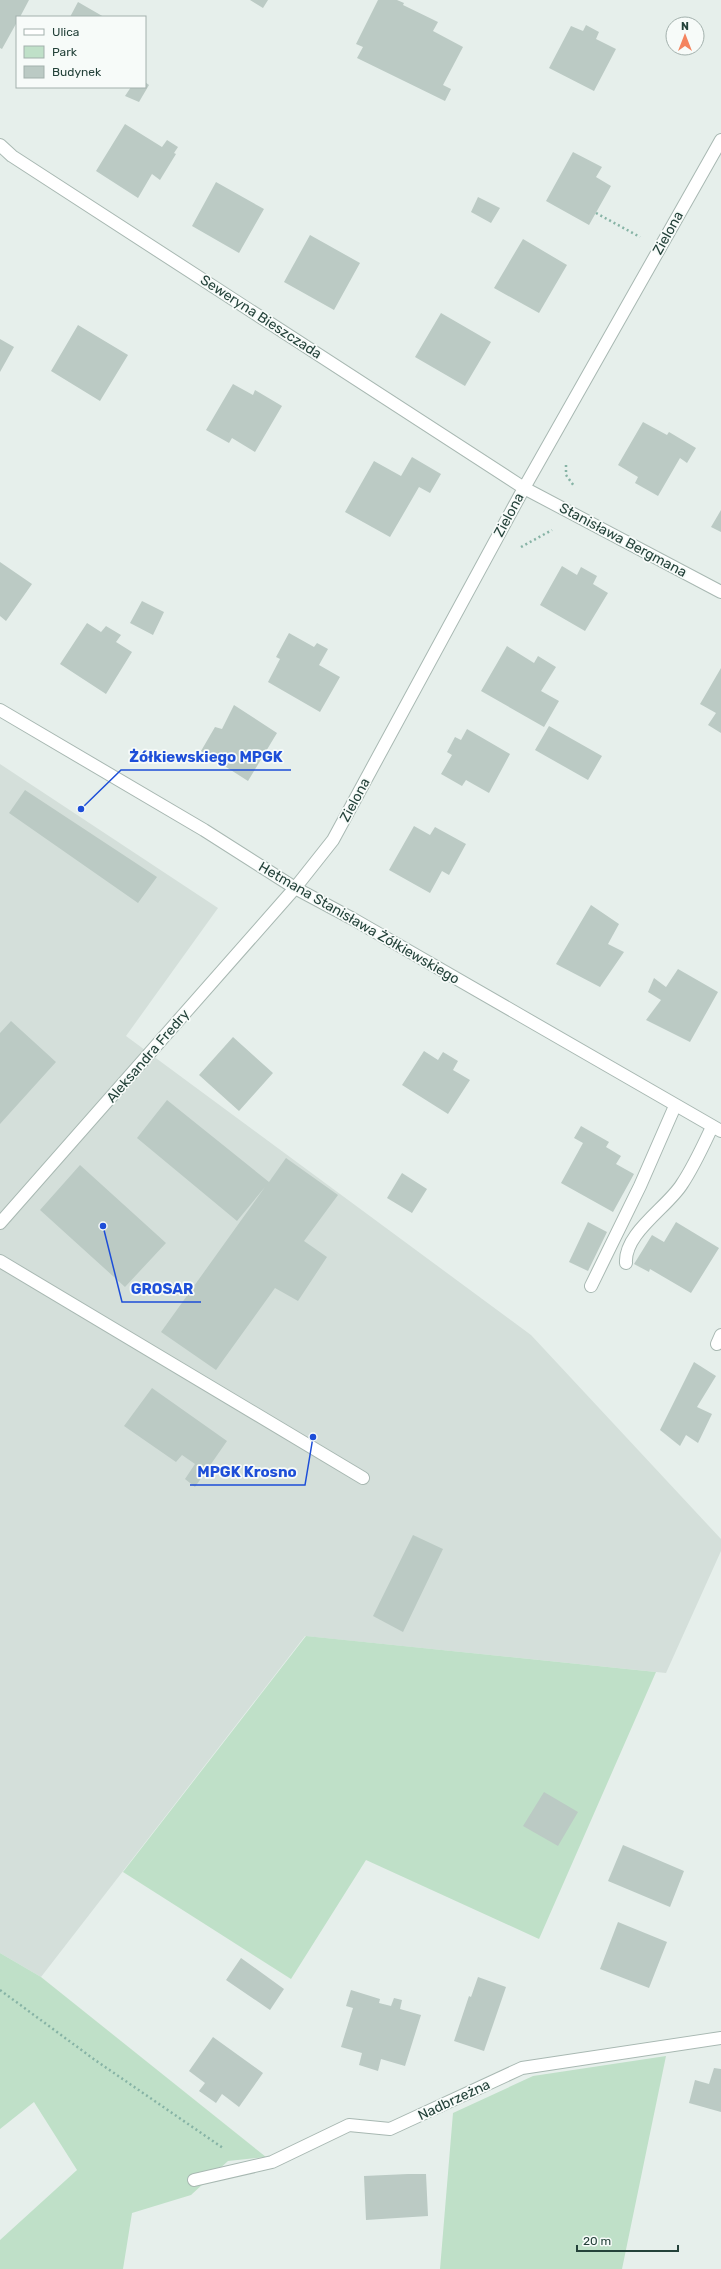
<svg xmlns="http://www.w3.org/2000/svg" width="721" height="2269" viewBox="0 0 721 2269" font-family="Rubik,sans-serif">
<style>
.built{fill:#d4dfda}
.green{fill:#bfe0c8}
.building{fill:#bbcac4}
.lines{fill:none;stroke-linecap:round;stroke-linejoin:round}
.service-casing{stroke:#a8b8b2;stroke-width:14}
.minor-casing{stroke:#a8b8b2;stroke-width:14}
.tertiary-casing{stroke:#a8b8b2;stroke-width:14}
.path{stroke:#86b3a5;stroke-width:2.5;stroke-dasharray:2 3;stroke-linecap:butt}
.service{stroke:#fff;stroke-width:12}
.minor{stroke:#fff;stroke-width:12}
.tertiary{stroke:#fff;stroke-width:12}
.labels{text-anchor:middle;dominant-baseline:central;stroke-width:3.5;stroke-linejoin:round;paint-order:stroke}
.street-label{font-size:14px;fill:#24423a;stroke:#f7fbf9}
.leader{fill:none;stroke:#1d4ed8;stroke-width:1.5}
.callout-dot{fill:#1d4ed8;stroke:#f7fbf9;stroke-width:1.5}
.callout-label{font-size:15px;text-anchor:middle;font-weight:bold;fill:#1d4ed8;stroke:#f7fbf9;stroke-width:3.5;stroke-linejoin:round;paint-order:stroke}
</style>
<rect width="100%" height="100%" fill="#e6efeb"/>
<path class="built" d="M0 764 218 908 126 1036 531 1335 721 1539V1551L666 1673 305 1636 41 1977 0 1953Z"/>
<path class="green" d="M306 1636 656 1672 539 1939 366 1860 291 1979 123 1872Z
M0 1953 41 1977 266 2157 228 2161 191 2195 132 2213 123 2269H0V2240L77 2170 34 2102 0 2129Z
M666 2056 622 2269H440L453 2113 533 2076Z"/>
<path class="building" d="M0 0H29L20 17H17V22L2 49 0 48Z
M250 0H268L263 8Z
M378 0H397L404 3 403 5 438 22 433 31 463 47 443 85 451 89 445 101 357 58 363 47 356 44Z
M78 2 104 17H70Z
M586 25 599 32 596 39 616 49 594 91 549 68 571 26 583 31Z
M145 82 149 85 139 102 125 96 131 87H145Z
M125 124 162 147 167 140 178 147 174 153 176 154 160 180 152 174 138 198 96 171Z
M573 152 602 167 596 177 611 186 589 225 546 201Z
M216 182 264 209 239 253 192 226Z
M478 197 500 208 491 223 471 212Z
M310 235 360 263 334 310 284 282Z
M523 239 567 265 539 313 494 288Z
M441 313 491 342 465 386 415 357Z
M78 325 128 355 100 401 51 371Z
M0 339 14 347 0 372Z
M233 384 253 395 255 390 282 406 255 452 232 438 229 443 206 430Z
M643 422 667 435 669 432 696 448 687 463 680 458 658 496 635 483 638 477 618 465Z
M412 457 441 474 430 493 419 487 390 537 345 512 374 461 401 476Z
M721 510V532L711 527Z
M0 562 32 584 6 621 0 616Z
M562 566 577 575 581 567 597 576 593 584 608 593 585 631 540 605Z
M142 601 164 612 153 635 130 623Z
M87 623 101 632 106 626 121 635 116 642 132 652 106 694 60 664Z
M289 633 314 647 317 643 328 649 319 665 340 677 320 712 268 682 280 659 276 657Z
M507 646 534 663 538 656 556 667 541 691 559 701 544 727 481 691Z
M721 668V733L708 725 716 713 700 704Z
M234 705 277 733 248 781 201 751 215 727 222 729Z
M549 726 602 756 588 780 535 750Z
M467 729 510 754 489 793 466 780 462 786 441 774 452 755 447 752 455 737 461 740Z
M25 790 157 877 138 903 9 813Z
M414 826 430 835 435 827 466 844 449 875 442 871 430 893 389 870Z
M591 905 619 924 608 944 624 952 600 987 556 964Z
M678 969 718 992 690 1042 646 1020 661 1000 648 992 654 978 666 987Z
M11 1021 56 1062 0 1124V1033Z
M233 1037 273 1073 239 1111 199 1075Z
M424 1051 438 1060 443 1052 458 1061 453 1070 470 1080 448 1114 402 1085Z
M167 1100 269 1182 286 1158 338 1195 304 1241 327 1257 298 1301 275 1288 216 1370 161 1332 265 1187 237 1221 137 1138Z
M581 1126 609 1142 606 1147 621 1156 616 1164 634 1174 613 1212 561 1183 583 1143 574 1138Z
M80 1165 166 1243 125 1287 40 1210Z
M402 1173 427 1189 412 1213 387 1198Z
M588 1222 607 1232 588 1271 569 1262Z
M676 1222 719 1248 691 1293 650 1269 649 1272 634 1264 652 1235 664 1242Z
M694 1362 716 1376 697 1407 712 1414 698 1443 686 1435 680 1446 660 1430Z
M152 1388 227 1441 195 1487 185 1479 195 1464 182 1455 176 1462 124 1426Z
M413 1535 443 1549 403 1632 373 1616Z
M544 1792 578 1812 558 1846 523 1826Z
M623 1845 684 1871 670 1907 608 1881Z
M618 1922 667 1942 649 1988 600 1969Z
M241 1958 284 1989 270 2010 226 1980Z
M478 1977 506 1987 484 2051 454 2041 469 1996 471 1997Z
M351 1990 380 1999 379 2003 391 2006 394 1998 402 2000 400 2009 421 2015 405 2066 381 2059 378 2071 359 2065 362 2053 341 2047 353 2008 346 2006Z
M213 2037 263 2073 239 2107 222 2094 216 2103 199 2091 205 2083 189 2071Z
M714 2068 721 2069V2112L689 2103 695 2080 709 2084Z
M408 2174H426L428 2216 366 2220 364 2176Z"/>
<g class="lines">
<defs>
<path id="service" d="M0 1261 363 1478
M626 1263C624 1233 668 1207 682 1184 694 1166 703 1146 712 1127
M591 1286 640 1186 675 1106
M717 1344 721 1335"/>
<path id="minor" d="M0 145 12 156 524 488 721 592
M0 1223 295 888 333 840 524 488 721 140
M194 2180 272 2162 349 2125 390 2129 522 2068 721 2038"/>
<path id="tertiary" d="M0 710 204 830 295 888 353 919 721 1131"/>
</defs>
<use href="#service" class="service-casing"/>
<use href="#minor" class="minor-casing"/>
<use href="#tertiary" class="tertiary-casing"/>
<path class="path" d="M596 213 640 237
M566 465V475L574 486
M521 547 552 530
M0 1990 95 2060 223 2148"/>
<use href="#service" class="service"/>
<use href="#minor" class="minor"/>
<use href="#tertiary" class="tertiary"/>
</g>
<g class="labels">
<g class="street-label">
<text transform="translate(668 233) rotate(-61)">Zielona</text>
<text transform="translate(261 317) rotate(33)">Seweryna Bieszczada</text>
<text transform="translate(509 515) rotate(-62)">Zielona</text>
<text transform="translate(623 540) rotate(28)">Stanisława Bergmana</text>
<text transform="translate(355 800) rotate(-62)">Zielona</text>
<text transform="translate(359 923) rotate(30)">Hetmana Stanisława Żółkiewskiego</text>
<text transform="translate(148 1056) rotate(-49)">Aleksandra Fredry</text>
<text transform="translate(454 2100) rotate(-25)">Nadbrzeżna</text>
</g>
</g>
<path class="leader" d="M81 809L121 770H291M103 1226L122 1302H201M313 1437L305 1485H190"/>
<g class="callout-dot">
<circle cx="81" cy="809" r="4"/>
<circle cx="103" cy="1226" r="4"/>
<circle cx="313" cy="1437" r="4"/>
</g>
<g class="callout-label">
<text x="206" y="762">Żółkiewskiego MPGK</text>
<text x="162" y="1294">GROSAR</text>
<text x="247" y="1477">MPGK Krosno</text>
</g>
<rect x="16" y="16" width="130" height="72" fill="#f7fbf9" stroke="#a3b1ad"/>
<rect x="24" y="29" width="20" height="6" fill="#ffffff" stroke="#a3b1ad"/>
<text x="52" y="36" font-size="12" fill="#24423a">Ulica</text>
<rect x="24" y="46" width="20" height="12" fill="#bfe0c8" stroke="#a3b1ad"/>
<text x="52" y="56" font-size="12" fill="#24423a">Park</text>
<rect x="24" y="66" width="20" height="12" fill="#bbcac4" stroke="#a3b1ad"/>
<text x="52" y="76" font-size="12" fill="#24423a">Budynek</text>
<g transform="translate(685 36)"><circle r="19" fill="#f7fbf9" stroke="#a3b1ad"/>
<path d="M0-3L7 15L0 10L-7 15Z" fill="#f4845f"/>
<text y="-6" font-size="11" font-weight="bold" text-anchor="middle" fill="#24423a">N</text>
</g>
<path d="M577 2245v6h101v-6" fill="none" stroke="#24423a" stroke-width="2"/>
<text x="583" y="2245" font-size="12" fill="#24423a" stroke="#f7fbf9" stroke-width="3" paint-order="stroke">20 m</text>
</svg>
